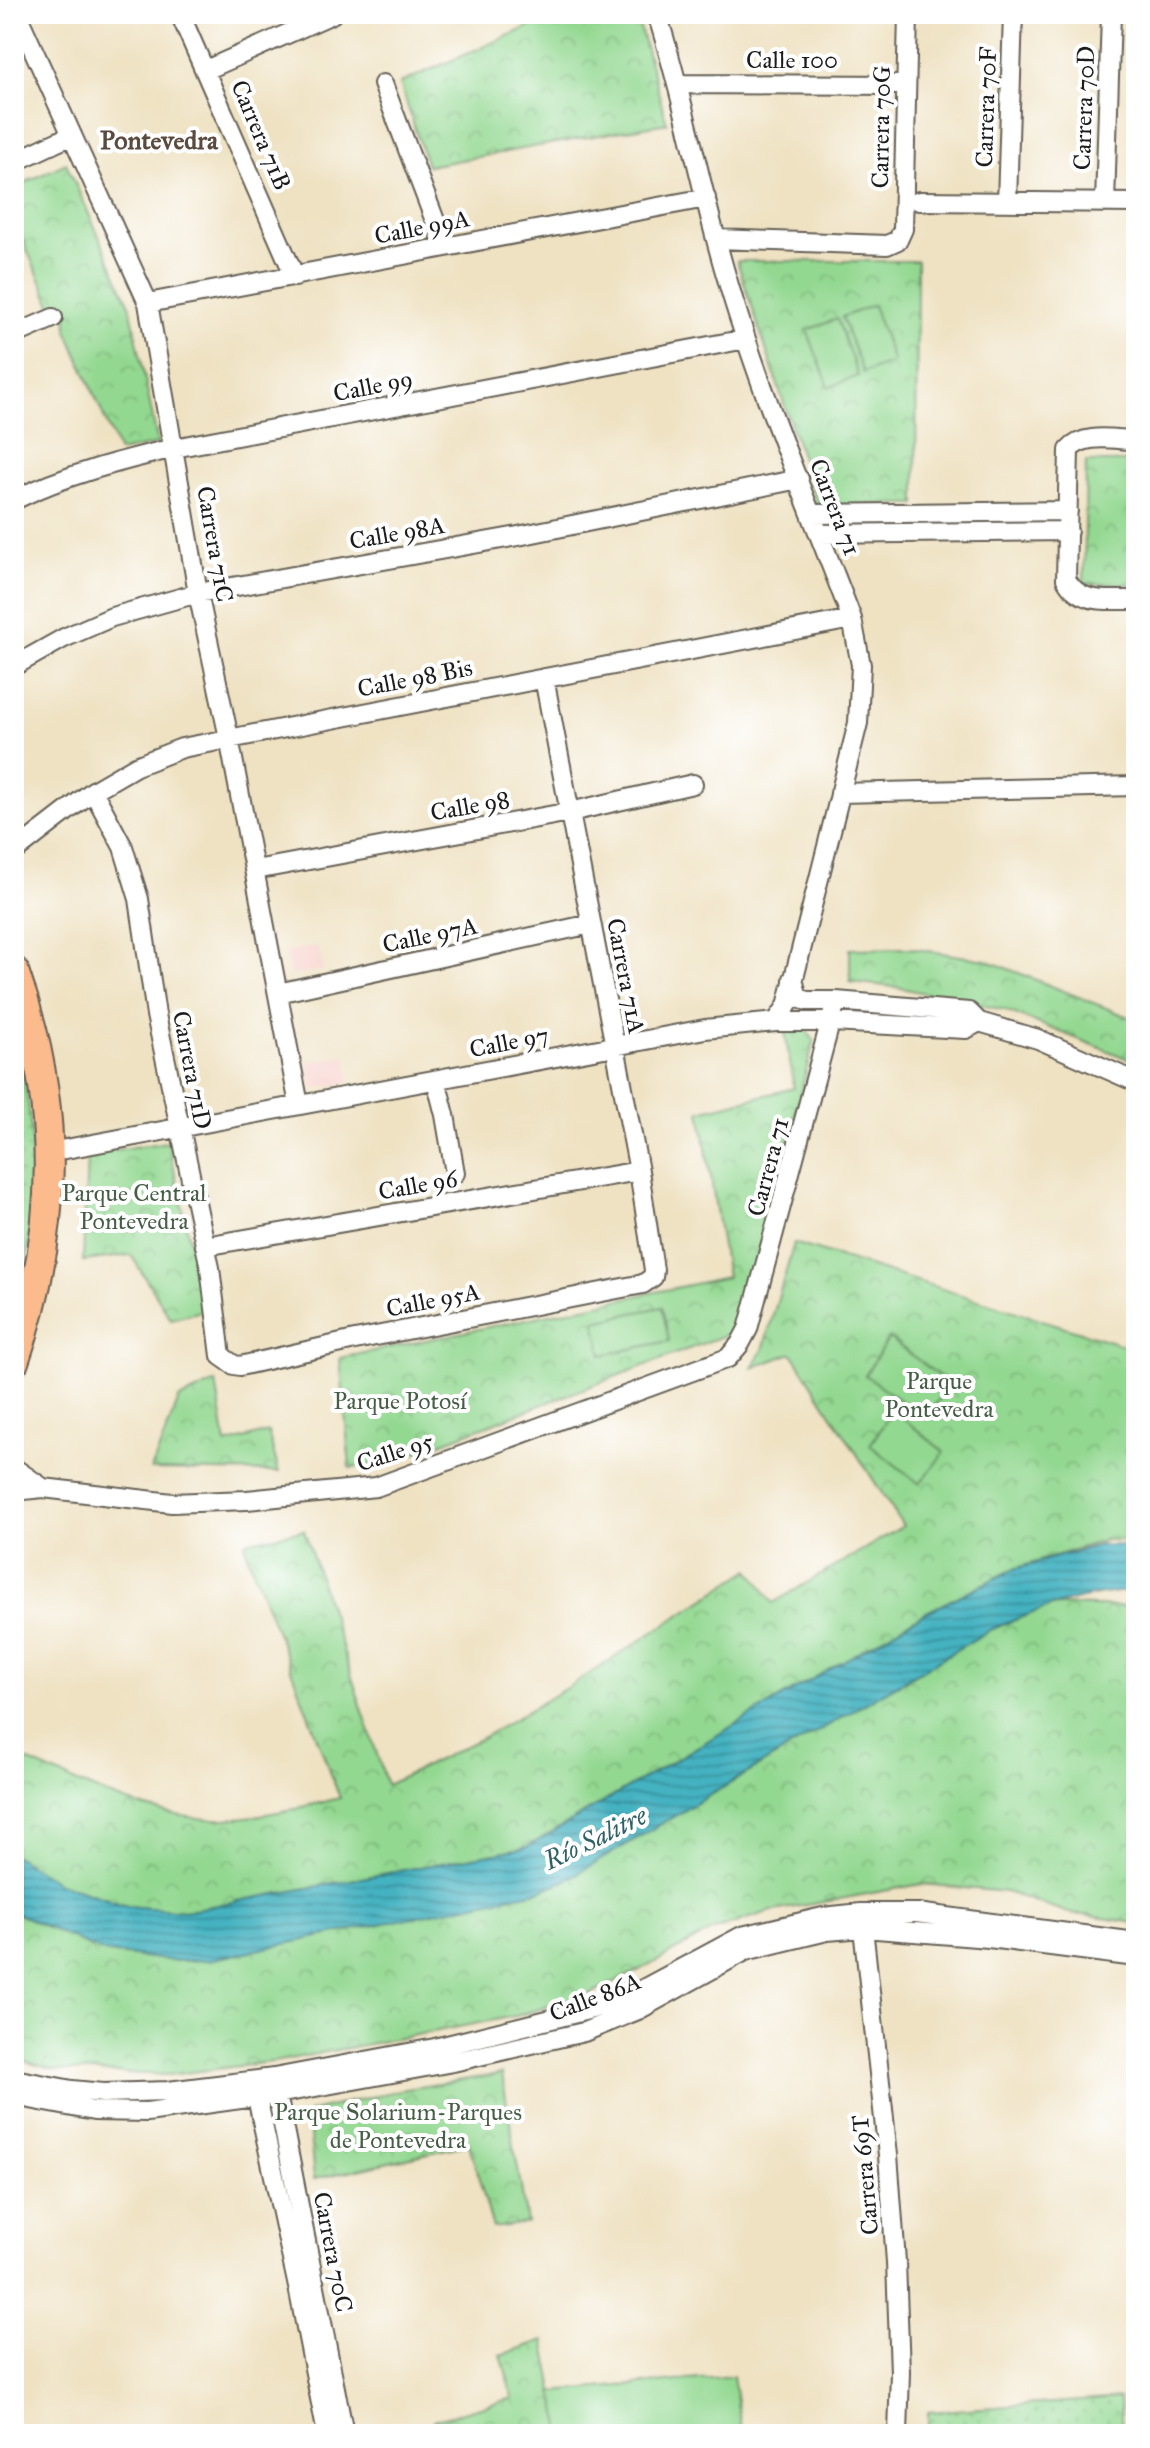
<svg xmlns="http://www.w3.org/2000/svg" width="1150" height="2448" viewBox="0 0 1150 2448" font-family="'IM FELL Great Primer',serif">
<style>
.built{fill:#f7d0cb}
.grass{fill:url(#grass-dots);stroke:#587a56;stroke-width:2}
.park{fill:url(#park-crowns);stroke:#587a56;stroke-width:2}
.pitch{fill:#93d891;stroke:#587a56;stroke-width:2}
.water{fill:url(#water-rules);stroke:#30676e;stroke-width:2}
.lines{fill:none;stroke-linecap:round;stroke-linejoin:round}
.minor-casing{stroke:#666156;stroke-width:22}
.highway-casing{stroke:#666156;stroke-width:32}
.minor{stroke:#fff;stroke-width:18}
.highway{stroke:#fbbb8d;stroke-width:28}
.labels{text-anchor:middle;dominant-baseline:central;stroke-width:8;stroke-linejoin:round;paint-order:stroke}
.street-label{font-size:24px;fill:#1c1c1c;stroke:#fff}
.park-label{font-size:24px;fill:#465e45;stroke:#fff}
.neighbourhood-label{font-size:26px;font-weight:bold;fill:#5b4b3f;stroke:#fff}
.water-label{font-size:26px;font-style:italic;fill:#2e6066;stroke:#fff}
</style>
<defs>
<pattern id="grass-dots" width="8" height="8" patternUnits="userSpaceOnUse" patternTransform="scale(2)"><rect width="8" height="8" fill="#93d891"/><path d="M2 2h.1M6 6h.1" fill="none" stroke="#7eb97c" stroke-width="1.8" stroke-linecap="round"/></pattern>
<pattern id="park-crowns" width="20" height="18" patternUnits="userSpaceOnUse" patternTransform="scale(2)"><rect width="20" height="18" fill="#93d891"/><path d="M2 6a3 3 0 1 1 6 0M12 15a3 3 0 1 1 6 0" fill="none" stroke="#7eb97c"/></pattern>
<pattern id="water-rules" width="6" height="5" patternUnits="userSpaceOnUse" patternTransform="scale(2)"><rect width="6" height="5" fill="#44b2c1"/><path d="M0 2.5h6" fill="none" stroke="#38909c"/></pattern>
</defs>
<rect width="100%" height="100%" fill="#fff"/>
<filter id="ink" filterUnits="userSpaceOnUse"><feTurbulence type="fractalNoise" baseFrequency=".0125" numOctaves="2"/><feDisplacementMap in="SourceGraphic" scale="16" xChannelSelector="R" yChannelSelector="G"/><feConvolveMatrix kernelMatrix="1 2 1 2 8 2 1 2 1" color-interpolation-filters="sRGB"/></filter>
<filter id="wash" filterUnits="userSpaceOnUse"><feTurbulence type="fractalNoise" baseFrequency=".006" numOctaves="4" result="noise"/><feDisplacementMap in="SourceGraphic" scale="32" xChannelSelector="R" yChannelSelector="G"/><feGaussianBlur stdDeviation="1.8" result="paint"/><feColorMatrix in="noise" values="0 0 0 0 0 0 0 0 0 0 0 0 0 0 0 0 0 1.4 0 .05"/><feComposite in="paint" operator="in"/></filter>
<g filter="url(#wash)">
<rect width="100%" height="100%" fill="#efe2c3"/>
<path class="built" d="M318 946 323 970 291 976 286 952Z
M346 1056 350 1082 312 1089 308 1062Z"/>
<path class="grass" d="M14 1024C35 1117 44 1216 14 1308Z
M1120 2398 1122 2434H928V2412Z"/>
<path class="park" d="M558 14H636L667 123 427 166 400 83Z
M66 163 130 305 158 444 119 452 67 330V311L52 306 14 221V188Z
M737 261H917L916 504H817Z
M1086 462H1136V584H1084Z
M909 948 986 960 1136 1020V1062L1005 1010 896 987 850 982V949Z
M804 1027 814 1041 741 1323 731 1333 385 1464 350 1468 340 1358 727 1277 700 1111 794 1088 785 1032Z
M168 1142 205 1310 171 1319 131 1255 83 1261 87 1154Z
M794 1243 1136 1349V1540H1105L1014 1569 927 1612 527 1847 185 1911 127 1906 58 1883 14 1855V1755C75 1782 157 1822 225 1819 264 1817 302 1807 340 1798L248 1556 245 1542 304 1530 387 1785 486 1736 583 1678 750 1569 773 1603 903 1526 792 1353 752 1368 763 1350Z
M216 1382 226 1444 268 1432 279 1472 151 1470 179 1399Z
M1052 1605 1136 1607V1923L1069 1913 1006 1892 922 1884 768 1912 711 1931 648 1966 590 1994 516 2016 279 2061 168 2075 54 2070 14 2058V1912L102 1952 175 1961 542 1890 566 1880 990 1630Z
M502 2074 527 2223 493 2228 469 2144 314 2179 308 2112 400 2090Z
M544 2340 563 2434H437L434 2420 513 2398 501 2355Z"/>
<path class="pitch" d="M873 305 893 362 863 373 842 317Z
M837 319 858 376 829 387 807 330Z
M662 1307 669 1341 602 1355 595 1321Z
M889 1338 951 1385 924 1418 865 1375Z
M893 1410 944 1452 920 1484 870 1445Z
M733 2376 742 2434H563L553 2392Z"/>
<path class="water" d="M1099 1545 1136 1546V1591C1083 1592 1038 1610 990 1630L566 1880 542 1890 209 1960 175 1961 102 1952 14 1912V1855L58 1883 127 1906 185 1911 527 1847 927 1612 1014 1569Z"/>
</g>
<g filter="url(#ink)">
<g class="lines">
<defs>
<path id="minor" d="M17 14 148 303 198 593 229 738 299 1105
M180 14 295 277
M657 14C684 99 700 186 725 272 759 390 808 504 852 619L861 665 858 723 787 1006 776 1022
M206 70 332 14
M383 84 445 247
M678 84 905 85
M14 162 72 135
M919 201 1136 203
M1007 202 1013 14
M1105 203 1111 14
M716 239 887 245 898 240 903 229 908 14
M148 303 706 198
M14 335 53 318
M1136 440C1115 440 1084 432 1069 450L1066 579C1081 606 1109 599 1136 600
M14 500C65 475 120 461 174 448L746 339
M812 514 1068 511
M820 534 1068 531
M14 666 64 638 112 617 198 593 518 536 799 479
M93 791 123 847 139 899 156 1015 210 1268 221 1356 234 1365 240 1366 355 1340 643 1284 653 1277 654 1270 639 1171 544 678
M840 793 1136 786
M14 852 93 791 136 766 182 748 852 619
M255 870 570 812 693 784
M793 979 797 994 801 999 808 1001H836L969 1012 979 1022 1038 1039 1136 1082
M278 993 591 924
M436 1080 445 1115 455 1173
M50 1152 705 1029 776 1022H831L966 1029 979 1022
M205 1246 639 1171
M14 1468 43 1488
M14 1491 43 1488 172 1503 247 1500 376 1487 728 1358 740 1344 748 1329 836 1001
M862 1919 888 2155 896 2262 900 2372 898 2434
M14 2079 72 2090 103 2093 168 2091 274 2078 435 2048 592 2009 632 1995 742 1936 823 1917 861 1913H917L1136 1942
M275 2084 344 2434
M255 2088 298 2287 327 2434
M14 2096 94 2111 147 2112 277 2094 453 2062 584 2032 638 2010 745 1951 827 1931 864 1928 989 1938 1136 1957"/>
<path id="highway" d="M14 971C61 1101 60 1231 14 1362"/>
</defs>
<use href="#minor" class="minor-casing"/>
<use href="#highway" class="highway-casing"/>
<use href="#minor" class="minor"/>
<use href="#highway" class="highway"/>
</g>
</g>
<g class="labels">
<g class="street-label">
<text x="792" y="60">Calle 100</text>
<text transform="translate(986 107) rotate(-88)">Carrera 70F</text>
<text transform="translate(1084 108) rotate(-88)">Carrera 70D</text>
<text transform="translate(881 127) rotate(-89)">Carrera 70G</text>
<text transform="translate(261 135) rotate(67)">Carrera 71B</text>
<text transform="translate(422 227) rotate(-11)">Calle 99A</text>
<text transform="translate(373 386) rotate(-11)">Calle 99</text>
<text transform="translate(835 507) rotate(69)">Carrera 71</text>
<text transform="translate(397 533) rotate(-10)">Calle 98A</text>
<text transform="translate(215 544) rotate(80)">Carrera 71C</text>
<text transform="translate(415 678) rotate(-11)">Calle 98 Bis</text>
<text transform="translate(470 806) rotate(-10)">Calle 98</text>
<text transform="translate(430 935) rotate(-12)">Calle 97A</text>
<text transform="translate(626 976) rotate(79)">Carrera 71A</text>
<text transform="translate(509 1042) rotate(-11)">Calle 97</text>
<text transform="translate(192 1070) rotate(79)">Carrera 71D</text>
<text transform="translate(768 1167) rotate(-75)">Carrera 71</text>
<text transform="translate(418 1185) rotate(-10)">Calle 96</text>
<text transform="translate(433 1300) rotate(-11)">Calle 95A</text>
<text transform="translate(395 1452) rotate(-18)">Calle 95</text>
<text transform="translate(595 1997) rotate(-21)">Calle 86A</text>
<text transform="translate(865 2175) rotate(-95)">Carrera 69T</text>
<text transform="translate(333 2252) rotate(79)">Carrera 70C</text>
</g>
<g class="park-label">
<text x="134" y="1193">Parque Central<tspan x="134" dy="28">Pontevedra</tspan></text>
<text x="939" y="1381">Parque<tspan x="939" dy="28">Pontevedra</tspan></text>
<text x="400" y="1401">Parque Potosí</text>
<text x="398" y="2112">Parque Solarium-Parques<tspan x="398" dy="28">de Pontevedra</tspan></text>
</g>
<g class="neighbourhood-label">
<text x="159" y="140">Pontevedra</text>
</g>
<g class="water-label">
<text transform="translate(595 1838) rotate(-26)">Río Salitre</text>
</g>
</g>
<rect width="1150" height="2448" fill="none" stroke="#fff" stroke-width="48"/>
</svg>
